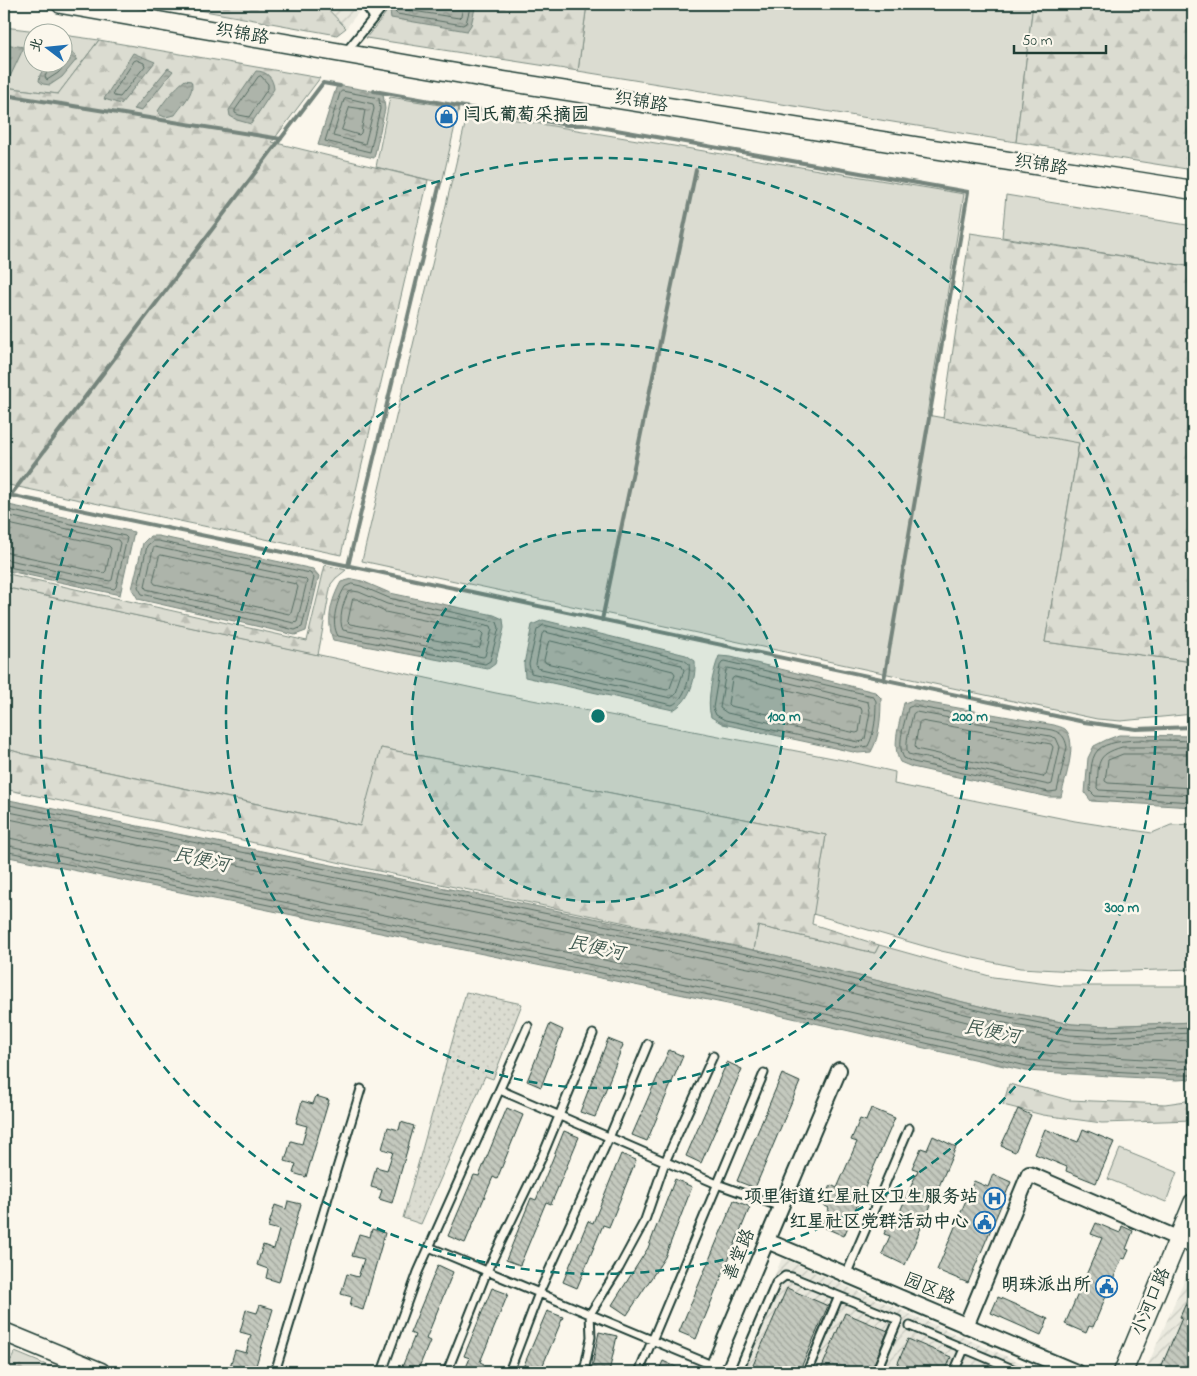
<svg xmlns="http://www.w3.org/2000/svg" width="1197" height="1376" viewBox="0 0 1197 1376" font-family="'Indie Flower','LXGW WenKai TC',sans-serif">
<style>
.industrial{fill:url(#industrial-furrows)}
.green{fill:#dbdcd1;stroke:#7d8c82}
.forest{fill:url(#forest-firs);stroke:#7d8c82}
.park{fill:url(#park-dots);stroke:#7d8c82}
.water{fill:url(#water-ripples);stroke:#74847b}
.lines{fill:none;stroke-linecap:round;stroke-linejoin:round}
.shore{stroke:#586d63;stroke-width:1}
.stream{stroke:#74847b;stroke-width:4}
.building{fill:url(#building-back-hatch);stroke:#1f3d34}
.service-casing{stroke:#1f3d34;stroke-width:11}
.minor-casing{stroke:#1f3d34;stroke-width:18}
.tertiary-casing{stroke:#1f3d34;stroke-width:21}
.service{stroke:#fbf7ec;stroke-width:7}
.minor{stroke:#fbf7ec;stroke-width:14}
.tertiary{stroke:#fbf7ec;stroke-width:18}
.ring{fill:none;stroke:#0f766e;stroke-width:2.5;stroke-dasharray:9 6}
.labels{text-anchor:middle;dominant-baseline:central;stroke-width:5;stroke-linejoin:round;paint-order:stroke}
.street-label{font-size:18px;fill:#1f3d34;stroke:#fbf7ec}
.poi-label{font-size:18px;font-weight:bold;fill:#1f3d34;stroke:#fbf7ec;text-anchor:end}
.water-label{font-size:19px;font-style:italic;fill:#425b52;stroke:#fbf7ec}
.centre{fill:#0f766e;stroke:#fbf7ec;stroke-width:2.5}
.ring-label{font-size:15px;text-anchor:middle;font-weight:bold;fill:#0f766e;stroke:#fbf7ec;stroke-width:5;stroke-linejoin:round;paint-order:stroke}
</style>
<defs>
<pattern id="industrial-furrows" width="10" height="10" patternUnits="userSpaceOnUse" patternTransform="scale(1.25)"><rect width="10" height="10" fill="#eae9de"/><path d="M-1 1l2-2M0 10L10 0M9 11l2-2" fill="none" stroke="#c8c9bf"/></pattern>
<pattern id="forest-firs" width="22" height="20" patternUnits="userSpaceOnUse" patternTransform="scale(1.25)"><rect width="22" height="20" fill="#dbdcd1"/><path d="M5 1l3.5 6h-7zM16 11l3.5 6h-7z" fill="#bcbeb4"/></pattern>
<pattern id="park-dots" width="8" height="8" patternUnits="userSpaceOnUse" patternTransform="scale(1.25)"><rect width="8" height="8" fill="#dbdcd1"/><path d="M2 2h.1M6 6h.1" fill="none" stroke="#bcbeb4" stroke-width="1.8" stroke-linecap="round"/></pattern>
<pattern id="water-ripples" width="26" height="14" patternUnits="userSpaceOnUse" patternTransform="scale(1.25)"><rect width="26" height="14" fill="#adb4aa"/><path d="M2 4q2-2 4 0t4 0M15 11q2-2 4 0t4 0" fill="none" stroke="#8c948b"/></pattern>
<pattern id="building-back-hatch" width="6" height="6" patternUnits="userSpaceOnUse" patternTransform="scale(1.25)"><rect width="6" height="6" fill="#c4c9be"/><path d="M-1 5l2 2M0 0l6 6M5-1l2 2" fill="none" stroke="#9fa49b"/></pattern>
</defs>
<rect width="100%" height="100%" fill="#fbf7ec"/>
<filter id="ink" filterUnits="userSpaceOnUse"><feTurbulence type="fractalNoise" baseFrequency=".02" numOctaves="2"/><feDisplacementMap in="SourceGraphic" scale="10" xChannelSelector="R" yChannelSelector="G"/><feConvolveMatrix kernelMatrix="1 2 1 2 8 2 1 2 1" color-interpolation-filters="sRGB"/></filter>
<g filter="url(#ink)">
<path class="industrial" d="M323 4H365L346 28Z
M782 1258 1042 1372H734Z
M1192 1262 1193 1372H1145Z"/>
<path class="green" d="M587 4H1033L1016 142 578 71Z
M4 27 45 32H32V62H62L63 35 99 40 58 94 4 87Z
M390 97 459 108 442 183 376 167Z
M468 112 964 194 927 415 1079 442 1045 642 1193 662V714L1121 721 1097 719 362 561Z
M1006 195 1193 226V267L1002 237Z
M4 587 496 693 843 760 895 772 894 784 1075 821 1152 833 1171 825 1193 824V969L1094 972 1020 968 941 951 813 914 826 835 381 748 361 826 24 754 4 748Z
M758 926 875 953 879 945 993 977 1063 986H1193V1022L1105 1026 1072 1024 991 1009 754 950Z
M1120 1149 1177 1172 1166 1202 1108 1179Z"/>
<path class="forest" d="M166 4H323L346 28 337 35Z
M393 4H587L578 71 366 38Z
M1033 4H1193V170L1016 142Z
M99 40 320 78 272 142 428 180 341 555 4 484V87L58 94Z
M970 233 1193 267V662L1045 642 1079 443 943 418Z
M325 565 346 570 336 578 331 584 318 655 4 587V573L307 641Z
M4 748 24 754 360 826 381 748 826 835 812 924 879 945 875 953 758 926 754 950 350 865 216 834 4 789Z
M1009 1084 1069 1100 1165 1104 1193 1100V1120L1102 1123 1043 1115 1003 1105Z
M15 1352 63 1372H4V1357L11 1360Z"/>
<path class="park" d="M466 992 522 1004 493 1079 485 1076 421 1224 403 1218Z"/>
<path class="water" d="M394 4H476L471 25 467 31 391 18 390 11Z
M4 44 24 47 9 79H4Z
M63 50H66L74 54 77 59 62 77 50 85 43 84 39 81 40 75 47 63 62 62Z
M133 53 155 62 121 104 104 99Z
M168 68 173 71 141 111 134 109Z
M256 71C267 71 273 78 274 89L251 124 237 120 230 116 229 110Z
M185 80 191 81C196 92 181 106 175 115L165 117 160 115 158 111C165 100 175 88 185 80Z
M337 85 383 93 385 109 374 158 318 145Z
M4 504 134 532 120 595 4 570Z
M150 536H158L313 569 319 576 306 631 295 635 138 599 132 589 143 543Z
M352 579 362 581 390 593 494 615 503 619 504 628 495 664 488 669 333 640C326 620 331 600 341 582Z
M543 620 686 655 695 661C696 679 690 701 673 710L525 677 524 664 532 625Z
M719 656 731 657 875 692 881 698C881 716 880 736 871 752L858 753 723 724 711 717C706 702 713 671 719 656Z
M913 700 1054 725C1057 726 1062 727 1065 729 1079 742 1064 781 1061 797H1049L912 767 900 762C891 745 900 722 904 703Z
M1119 735 1193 736V807L1091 801 1085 793 1088 758 1094 746 1106 740Z
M4 799 767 953 991 1009 1072 1024 1105 1026 1193 1022V1079L1177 1080 1026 1071 757 1010 4 856Z"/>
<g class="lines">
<path class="shore" d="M398 4 395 12 397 14 463 25 466 23 471 4
M404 4 406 10 459 18 461 16 464 4
M137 60 144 63 145 66 120 97 114 96 113 93 134 61Z
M51 62 45 77 47 80 58 73 70 60 69 57 62 55
M261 76 268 84V88L249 117 239 115 235 113V110L258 77Z
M342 91 379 98 380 109 370 152 325 141 340 93Z
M347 98 373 104 374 109 365 144 333 136 344 100Z
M350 107 363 109 365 110 361 133 359 135 342 130Z
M4 509 125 536 127 538 116 587 114 589 4 566
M4 515 118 540 120 543 112 580 110 581 4 559
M4 523 109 546 111 548 106 571 104 573 4 552
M153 541H158L310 573 314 578 302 627 295 630 142 594 138 587 147 546Z
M155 547 305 579 307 581 297 622 294 623 146 589 145 586 153 549Z
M161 555 296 584 298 587 291 613 289 614 155 584 153 581 159 557Z
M352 584 361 586 389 598 497 622 499 628 490 661 485 664 338 636C330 622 337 600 345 587Z
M353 591 359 592 387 604 491 626 492 629 485 656 483 657 343 630C338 621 343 601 349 592Z
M353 599H357L385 612 481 632 483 634 480 647 477 648 350 624 348 622Z
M544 625 684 660 689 664C691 676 685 700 672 705L531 673 529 664 537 630Z
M545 632 681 665 684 670 676 694 671 698 537 668 536 664 542 634Z
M551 641 673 671 675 674 670 688 667 690 546 663 544 660 548 643Z
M724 661 873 696 876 701C876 715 875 733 868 746L858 748 725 720 716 715 713 708 720 666Z
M728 668 868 702 870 712 865 739 863 741 858 742 727 713 720 708 726 670Z
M735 677 861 708 862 711 859 732 856 733 730 706 728 704 732 679Z
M913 706 1052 730C1062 733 1065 737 1067 747L1057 791 1049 792 913 762 904 758C896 745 905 722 908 708Z
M916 712 1050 736 1056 738 1060 747 1052 784 1049 785 908 754C904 743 911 725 913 714Z
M921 721 1051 744 1053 747 1046 775 1043 777 916 749 915 746 919 723Z
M1193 741C1171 741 1113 735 1098 750 1089 759 1091 779 1090 791L1095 796 1193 802
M1193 747H1122C1095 755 1099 763 1097 788L1099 790 1193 795
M1193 754H1123L1108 760 1105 781 1108 783 1193 788
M4 804 766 958 990 1013 1070 1029 1105 1031 1193 1027
M4 811 764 964 989 1020 1069 1035 1105 1037 1193 1033
M4 818 763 971 987 1027 1068 1042 1105 1044 1193 1040
M4 837 760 992 1029 1052 1177 1061H1193
M4 845 759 999 1028 1060 1177 1069 1193 1068
M4 851 758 1005 1027 1066 1177 1075H1193"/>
<path class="stream" d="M374 91 567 125H588L968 192 884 680
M11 96 281 139
M4 494 364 569 1084 722 1136 729 1193 727
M10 496 323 83 340 86
M348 566 440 183
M602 620 696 170"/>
</g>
<path class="building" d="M550 1024 563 1030 541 1087 527 1081Z
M608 1039 623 1045 595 1117 580 1112Z
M669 1050 683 1056 647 1141 632 1135Z
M727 1062 742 1069 701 1163 686 1156Z
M782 1074 800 1082 755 1188 737 1181Z
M316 1096 329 1100 306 1177 293 1173 296 1164 285 1161 291 1141 302 1144 307 1126 296 1123 302 1101 313 1104Z
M507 1108 523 1115 497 1179 493 1177 465 1243 448 1236 474 1175 479 1176Z
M871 1108 895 1118 844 1236 821 1226 829 1208 823 1205 831 1185 837 1188 857 1142 851 1140 860 1119 866 1121Z
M1018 1109 1031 1115 1015 1152 1001 1146Z
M401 1122 414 1126 392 1203 379 1199 382 1190 371 1187 376 1167 387 1170 393 1152 382 1149 388 1127 399 1130Z
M1045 1129 1078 1142 1083 1129 1114 1142 1096 1183 1066 1171 1067 1167 1035 1154Z
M564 1131 579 1137 551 1204 546 1202 520 1265 506 1260 531 1198 536 1200Z
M933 1136 956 1147 905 1265 882 1254 890 1236 884 1234 892 1214 898 1216 918 1170 912 1168 921 1148 927 1150Z
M621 1154 636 1160 609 1227 603 1225 577 1288 563 1282 588 1221 593 1223Z
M993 1174 1011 1182 968 1283 937 1270 974 1181 988 1187Z
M675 1179 692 1187 665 1257 627 1315 612 1305 648 1248Z
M734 1200 750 1207 696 1339 679 1332Z
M288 1201 301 1204 279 1282 266 1278 268 1269 257 1265 263 1245 274 1249 279 1230 268 1227 275 1205 286 1209Z
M1096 1223 1120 1233 1122 1226 1133 1231 1126 1249 1129 1250 1125 1259 1122 1258 1093 1327 1089 1326 1086 1333 1065 1324 1102 1238 1091 1234Z
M372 1229 385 1233 363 1310 350 1306 352 1297 341 1294 347 1274 358 1277 364 1259 352 1256 359 1234 370 1237Z
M438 1265 453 1272 426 1339 430 1341 417 1372H400L415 1335 410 1333Z
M1193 1287V1372H1159L1182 1318 1180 1317Z
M492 1288 508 1294 480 1362 484 1364 480 1372H464L470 1358 464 1356Z
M787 1288 828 1306 799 1372H750Z
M998 1297 1048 1319 1041 1335 991 1313Z
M260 1305 273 1309 254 1372H238L229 1370 235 1350 246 1353 251 1335 240 1332 246 1310 257 1313Z
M547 1311 563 1317 540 1372H521Z
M845 1313 888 1331 871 1372H820Z
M599 1332 617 1336 609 1372H591Z
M908 1339 951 1357 945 1372H894Z
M663 1361 687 1372H658Z"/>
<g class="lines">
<defs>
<path id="service" d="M364 4 374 17
M345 53 385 4
M500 1090 717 1184 781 1207
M429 1247 714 1366
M846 1275 909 1128
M910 1326 1020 1372
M275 1372 361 1089
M382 1372 418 1272 528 1026
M447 1372 487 1271 542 1157 593 1034
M509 1372 539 1293 609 1138 648 1044
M584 1372 591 1337 590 1314 619 1268 645 1220 665 1162 713 1056
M639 1372 764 1073
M738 1372 776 1283 785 1276 792 1277 898 1320 876 1372
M807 1372 839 1296
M954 1372 964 1349"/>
<path id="minor" d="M767 1241 1076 1372
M966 1326 1029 1174 1193 1245
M711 1372 839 1070"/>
<path id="tertiary" d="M61 4 485 78 1193 190
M4 1332 101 1372
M1123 1372 1193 1203"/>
</defs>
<use href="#service" class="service-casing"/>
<use href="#minor" class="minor-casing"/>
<use href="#tertiary" class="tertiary-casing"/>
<use href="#service" class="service"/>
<use href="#minor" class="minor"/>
<use href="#tertiary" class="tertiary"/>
</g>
</g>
<circle cx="598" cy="716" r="186" fill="#0f766e" fill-opacity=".12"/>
<g class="ring">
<circle cx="598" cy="716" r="186"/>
<circle cx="598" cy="716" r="372"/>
<circle cx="598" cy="716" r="558"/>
</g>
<defs>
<symbol id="shop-ring" viewBox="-11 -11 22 22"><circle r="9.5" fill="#fbf7ec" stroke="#1f6fb2" stroke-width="1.5"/><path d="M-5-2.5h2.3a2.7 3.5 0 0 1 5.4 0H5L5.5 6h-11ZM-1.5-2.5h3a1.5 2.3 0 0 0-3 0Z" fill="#1f6fb2"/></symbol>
<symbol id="hospital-ring" viewBox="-11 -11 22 22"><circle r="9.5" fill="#fbf7ec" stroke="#1f6fb2" stroke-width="1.5"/><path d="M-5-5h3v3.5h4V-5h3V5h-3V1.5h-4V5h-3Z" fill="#1f6fb2"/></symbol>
<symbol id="civic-ring" viewBox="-11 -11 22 22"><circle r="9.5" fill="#fbf7ec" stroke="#1f6fb2" stroke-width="1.5"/><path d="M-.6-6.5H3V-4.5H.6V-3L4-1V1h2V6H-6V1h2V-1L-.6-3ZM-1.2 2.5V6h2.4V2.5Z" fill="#1f6fb2"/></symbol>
</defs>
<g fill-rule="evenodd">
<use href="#shop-ring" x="434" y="104" width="25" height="25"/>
<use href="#hospital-ring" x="982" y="1186" width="25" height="25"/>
<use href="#civic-ring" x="972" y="1210" width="25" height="25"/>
<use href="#civic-ring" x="1094" y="1274" width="25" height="25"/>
</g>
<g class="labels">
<g class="street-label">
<text transform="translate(242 35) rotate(10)">织锦路</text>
<text transform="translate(641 103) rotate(9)">织锦路</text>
<text transform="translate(1041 166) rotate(9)">织锦路</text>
<text transform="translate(740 1255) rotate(-67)">善堂路</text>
<text transform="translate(929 1290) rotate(23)">园区路</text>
<text transform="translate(1152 1302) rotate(-67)">小河口路</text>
</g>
<g class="poi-label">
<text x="463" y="116" text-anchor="start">闫氏葡萄采摘园</text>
<text x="978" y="1198">项里街道红星社区卫生服务站</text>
<text x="969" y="1223">红星社区党群活动中心</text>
<text x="1091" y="1286">明珠派出所</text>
</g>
<g class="water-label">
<text transform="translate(201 861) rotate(12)">民便河</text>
<text transform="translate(596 949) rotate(12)">民便河</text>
<text transform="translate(992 1033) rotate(11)">民便河</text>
</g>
</g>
<circle cx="598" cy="716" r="8" class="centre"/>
<g class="ring-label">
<text x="784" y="721">100 m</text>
<text x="970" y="721">200 m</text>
<text x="1122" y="912">300 m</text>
</g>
<rect width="1197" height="1376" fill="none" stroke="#fbf7ec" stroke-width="20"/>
<rect x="10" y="10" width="1177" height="1356" fill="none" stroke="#1f3d34" stroke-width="2" filter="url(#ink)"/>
<g transform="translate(48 48) rotate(286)"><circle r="24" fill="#fbf7ec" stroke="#a3ada2"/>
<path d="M0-4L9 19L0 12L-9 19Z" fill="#1f6fb2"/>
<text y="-8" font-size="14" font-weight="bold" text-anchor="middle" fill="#1f3d34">北</text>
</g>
<path d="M1014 45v8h92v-8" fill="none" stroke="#1f3d34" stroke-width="2.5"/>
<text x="1022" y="45" font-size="15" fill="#1f3d34" stroke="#fbf7ec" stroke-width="4" paint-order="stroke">50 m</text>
</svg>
